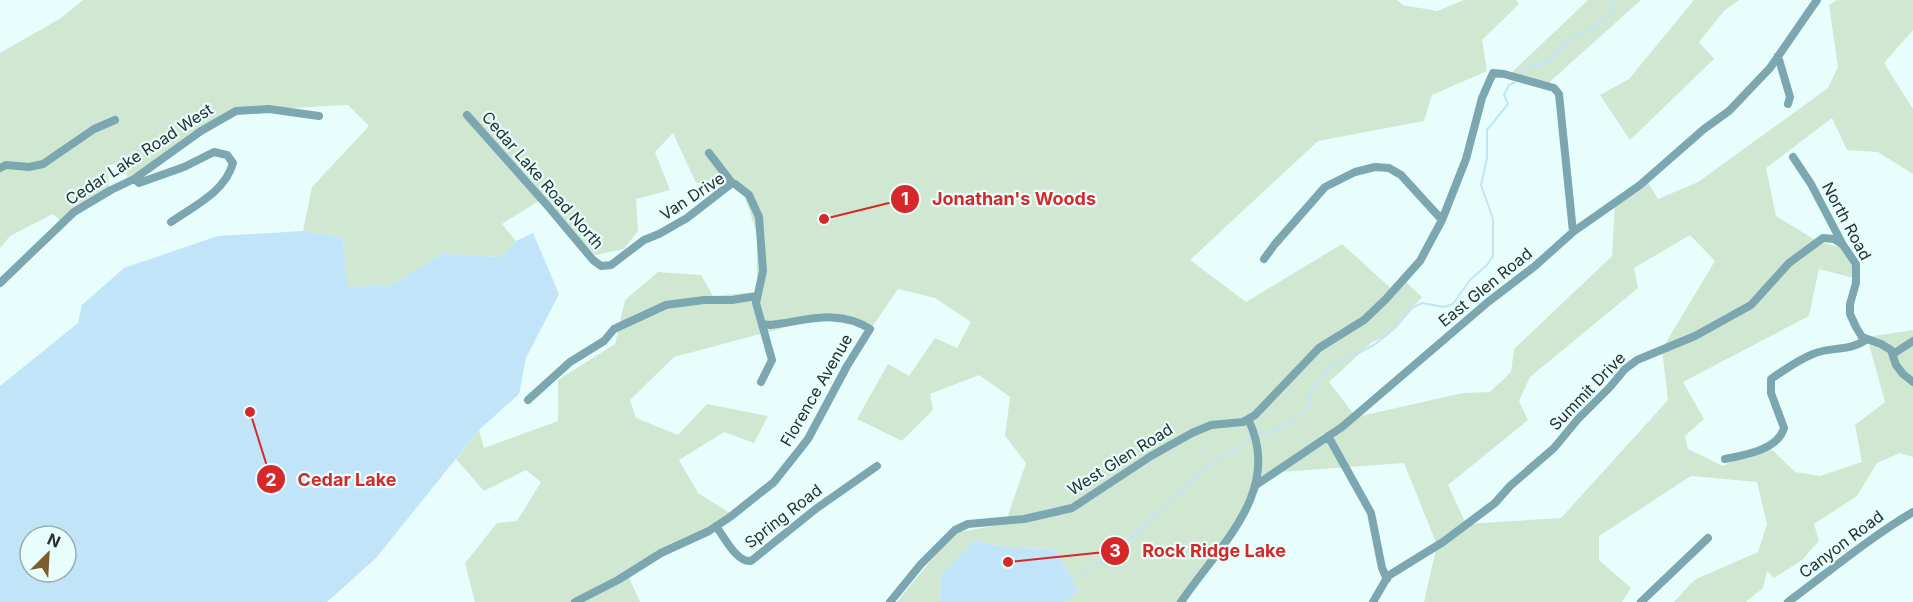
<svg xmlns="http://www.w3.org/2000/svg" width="1913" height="602" viewBox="0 0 1913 602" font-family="Inter,sans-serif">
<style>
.green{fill:#d0e8d1;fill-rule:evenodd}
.water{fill:#c1e4f9;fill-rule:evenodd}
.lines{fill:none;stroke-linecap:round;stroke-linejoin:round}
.stream{stroke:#c1e4f9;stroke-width:2}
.street{stroke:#7ca7b0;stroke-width:8}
.labels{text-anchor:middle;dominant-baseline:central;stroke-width:4.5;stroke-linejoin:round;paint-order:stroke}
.street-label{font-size:16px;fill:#273130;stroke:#e8fefc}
.leader{fill:none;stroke:#d62828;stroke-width:2}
.callout-dot{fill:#d62828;stroke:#e8fefc;stroke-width:2}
.mark-label{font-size:18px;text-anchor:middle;font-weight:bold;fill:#fff}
.callout-label{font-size:18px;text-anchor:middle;font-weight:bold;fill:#d62828;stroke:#e8fefc;stroke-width:4.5;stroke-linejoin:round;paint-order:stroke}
</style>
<rect width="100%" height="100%" fill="#e8fefc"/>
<path class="green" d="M83 0H1397L1403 5 1437 11 1464 0H1516L1519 4 1482 40 1487 71 1432 95 1424 121 1318 141 1190 260 1246 302 1342 244 1394 291 1405 281 1422 297 1388 335 1371 343 1329 382 1356 417 1463 393 1490 392 1511 372 1514 349 1612 256 1615 202 1646 179 1658 199 1698 182 1828 88 1838 67 1829 5 1837 0H1913V30L1884 63 1913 109V174L1878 152 1847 150 1832 118 1766 168 1776 216 1817 241 1849 250 1857 279 1819 269 1809 316 1683 382 1704 419 1685 436 1688 449 1723 466 1767 445 1795 472 1820 476 1862 462 1855 425 1885 402 1867 337 1913 330V457L1900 453 1877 463 1857 496 1814 524 1819 541 1802 560 1774 578 1767 571 1763 588 1746 602H1674L1694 580 1758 552 1767 524 1757 482 1691 476 1599 536V560L1631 588 1622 602H1424L1437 545 1404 463 1268 473 1226 546 1183 602H1065L1078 592 1055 549 1013 548 974 541 941 575 940 602H897L953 533 1005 524 1026 463 1005 436 1010 397 979 375 930 394 933 410 902 441 857 419 888 364 909 376 935 338 957 348 971 322 935 298 898 289 872 327 820 318 674 357 630 400 636 418 678 435 707 404 768 416 754 443 724 432 679 460 698 493 733 515 627 573 640 602H475L465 563 497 523 517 521 541 482 526 470 484 491 456 459 479 430 484 448 558 421V380L615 344 625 300 658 272 701 275 713 296 757 292V234L741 185 737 181 696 183 673 133 655 152 670 190 636 199 638 231 624 249 595 255 542 199 502 224 516 241 501 257 442 254 390 285 357 287 355 289 346 287 343 238 303 231 312 187 369 126 348 105 256 110 232 114 128 181 124 161 108 166 109 190 62 222 53 214 10 236 0 248V53L61 18ZM1690 235 1715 261 1662 349 1668 400 1561 518 1466 524 1448 485 1528 420 1519 401 1530 377 1638 288 1634 268Z
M1588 0H1641L1544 87 1510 74Z
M1694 0H1739L1724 11 1699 42 1714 59 1630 140 1600 95 1629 79Z"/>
<path class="water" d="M303 231 343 238 347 287 390 285 442 254 501 257 516 241 533 233 559 294 526 358 519 394 479 430 376 558 327 602H0V386L78 323 82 305 124 268 218 236ZM30 536H66V572H30Z
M974 541 1013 548 1055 549 1078 592 1065 602H940L941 575Z"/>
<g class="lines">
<path class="stream" d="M1521 74 1523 70 1549 61 1567 40 1594 28 1613 11V0
M1072 579 1105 559 1134 536 1198 474 1224 455 1253 437 1279 428 1309 409V392L1330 367 1374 345 1394 329 1412 308 1422 303 1444 307 1453 304 1470 280 1487 265 1493 256V219L1481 185 1487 158V130L1508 104 1504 95 1509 85 1516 82"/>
<path class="street" d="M1778 56 1790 97 1788 104
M467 115 546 204 593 260 601 266 611 265 644 240 659 234 687 218 732 183 735 184 749 195 759 217 763 271 756 303 772 360 761 382
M709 153 732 183
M1793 157 1811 184 1843 245 1856 264V283L1850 304V314L1856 327 1862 337 1881 344 1891 350 1896 365 1903 374 1913 382
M0 168 6 165 29 167 43 164 94 129 115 120
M134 179 139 183 184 167 214 152 227 155 233 163C225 192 194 206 171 222
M1264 259 1275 244 1325 187 1355 172 1375 167 1389 168 1401 175 1442 220
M0 283 74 212 111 190 134 179 201 131 236 111 269 109 319 116
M1893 354 1913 341
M528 400 570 362 604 341 614 329 666 305 704 300H732L757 296
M1328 436 1371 513 1382 568 1387 579
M1725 459C1744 455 1778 450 1784 428L1771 393V379C1784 370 1798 360 1813 354 1832 346 1849 352 1867 339
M1256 485 1342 427 1488 302 1535 266 1573 232 1640 185 1704 129 1729 111 1770 68 1817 0
M716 526C724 537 737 563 751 561L817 508 877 466
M575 602 618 580 661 553 709 531 730 517 774 482 808 439 847 366 870 329C838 308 805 321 770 325L762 324
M890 602 921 564 955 530 968 524 1024 519 1072 508 1151 456 1192 433 1211 425 1243 422 1255 415 1319 348 1364 320 1385 300 1420 261 1442 220 1466 159 1482 98 1493 73 1504 74 1554 88 1559 94 1573 232
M1181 602C1218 547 1284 491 1248 419
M1373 602 1388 576 1443 542 1495 503 1510 486 1554 448 1578 419 1610 387 1625 369 1637 360 1695 336 1751 305 1789 263 1823 238 1834 239 1843 245
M1641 602 1708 538
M1788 602C1830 571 1869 538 1913 512"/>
</g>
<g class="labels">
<g class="street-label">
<text transform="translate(139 154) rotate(-33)">Cedar Lake Road West</text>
<text transform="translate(543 180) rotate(49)">Cedar Lake Road North</text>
<text transform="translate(692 196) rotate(-33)">Van Drive</text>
<text transform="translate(1847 221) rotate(62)">North Road</text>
<text transform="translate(1485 287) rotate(-39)">East Glen Road</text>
<text transform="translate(816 390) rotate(-60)">Florence Avenue</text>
<text transform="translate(1587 391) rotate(-46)">Summit Drive</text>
<text transform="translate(1120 459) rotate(-32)">West Glen Road</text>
<text transform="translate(783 516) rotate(-38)">Spring Road</text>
<text transform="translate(1841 544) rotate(-37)">Canyon Road</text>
</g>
</g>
<path class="leader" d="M824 219L905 199M250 412L271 479M1008 562L1115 551"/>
<g class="callout-dot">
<circle cx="824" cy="219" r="6"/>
<circle cx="250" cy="412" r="6"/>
<circle cx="1008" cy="562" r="6"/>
<circle cx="905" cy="199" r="15"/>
<circle cx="271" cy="479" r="15"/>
<circle cx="1115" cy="551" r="15"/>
</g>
<g class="mark-label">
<text x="905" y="205">1</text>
<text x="271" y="486">2</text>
<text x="1115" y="557">3</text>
</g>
<g class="callout-label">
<text x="1014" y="205">Jonathan's Woods</text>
<text x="347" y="486">Cedar Lake</text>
<text x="1214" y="557">Rock Ridge Lake</text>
</g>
<g transform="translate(48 554) rotate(24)"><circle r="28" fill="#e8fefc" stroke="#9bacaa" stroke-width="1.5"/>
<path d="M0-4.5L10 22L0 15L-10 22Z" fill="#795e30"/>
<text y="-9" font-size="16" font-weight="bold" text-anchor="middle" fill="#273130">N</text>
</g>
</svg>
